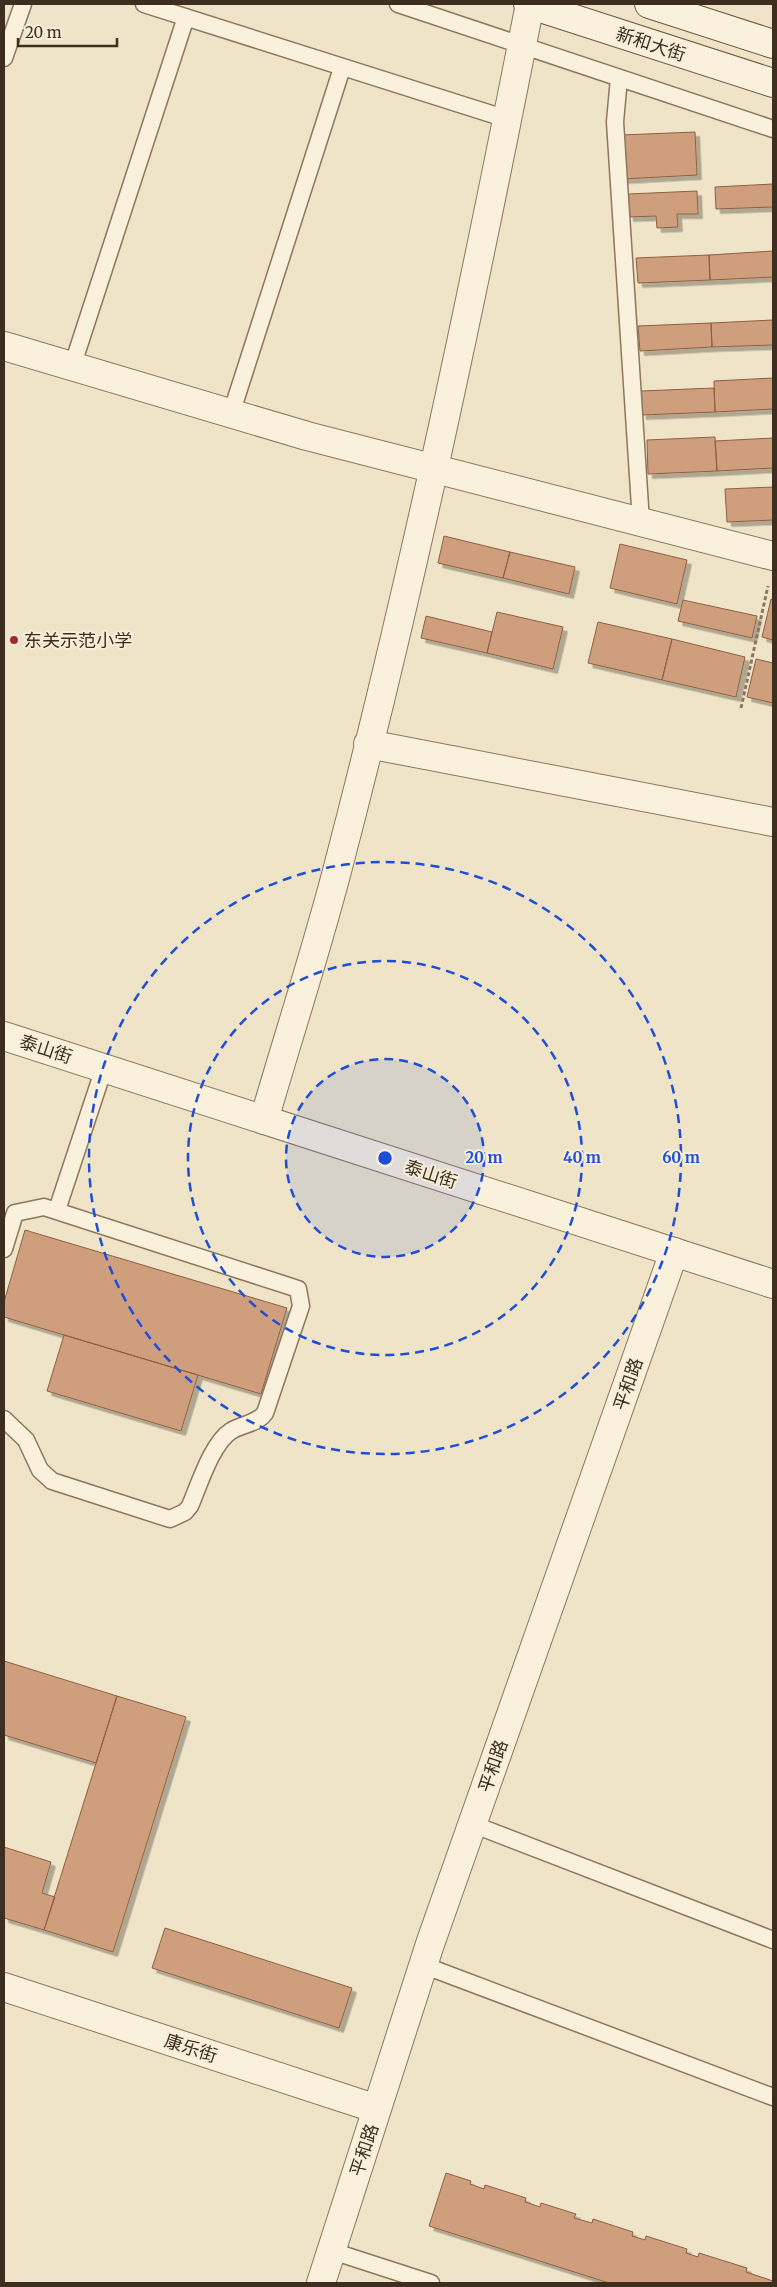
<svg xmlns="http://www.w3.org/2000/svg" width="777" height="2287" viewBox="0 0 777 2287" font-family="Merriweather,'Noto Sans SC',serif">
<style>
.building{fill:#cf9f7d;stroke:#8d5f41;filter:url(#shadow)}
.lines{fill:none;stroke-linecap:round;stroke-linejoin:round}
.service-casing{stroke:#8d765c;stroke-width:19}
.minor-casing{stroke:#8d765c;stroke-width:30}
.tertiary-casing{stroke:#8d765c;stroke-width:30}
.secondary-casing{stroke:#6f573f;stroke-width:30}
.path{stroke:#8d765c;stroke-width:3;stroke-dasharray:4 2.5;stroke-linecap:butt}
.service{stroke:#faf1dc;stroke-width:16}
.minor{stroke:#faf1dc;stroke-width:28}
.tertiary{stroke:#faf1dc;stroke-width:28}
.secondary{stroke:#faf1dc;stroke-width:28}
.ring{fill:none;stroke:#1d4ed8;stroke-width:2.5;stroke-dasharray:9 6}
.poi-dot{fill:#9e2a2b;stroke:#f7eed8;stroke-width:2}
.labels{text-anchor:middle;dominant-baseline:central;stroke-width:4;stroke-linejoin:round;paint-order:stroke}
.street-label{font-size:18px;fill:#3d2e20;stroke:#f7eed8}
.poi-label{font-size:18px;fill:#3d2e20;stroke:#f7eed8;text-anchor:start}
.centre{fill:#1d4ed8;stroke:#f7eed8;stroke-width:2.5}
.ring-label{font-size:15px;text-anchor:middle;font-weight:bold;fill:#1d4ed8;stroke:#f7eed8;stroke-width:4;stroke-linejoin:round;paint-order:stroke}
</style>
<defs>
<filter id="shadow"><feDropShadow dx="4.5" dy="4.5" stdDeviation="0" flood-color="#0004"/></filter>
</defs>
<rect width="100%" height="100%" fill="#f0e4c8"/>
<path class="building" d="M695 132 697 175 623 179 621 135Z
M773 184V207L716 209 715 187Z
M697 191 698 214H677L678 227 657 228 656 216 629 217 628 194Z
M773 251V277L710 280 709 255Z
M709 255 710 280 638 283 636 258Z
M773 320V345L712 347 711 323Z
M711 323 712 347 640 351 638 326Z
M773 378V409L715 412 714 381Z
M714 388 715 412 642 415 641 391Z
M715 437 717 471 648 474 647 440Z
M773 438V468L717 471 715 441Z
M773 487V520L727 522 725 489Z
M444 536 510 552 503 578 438 563Z
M620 544 687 560 677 604 610 588Z
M510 552 575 567 569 594 503 578Z
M771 599 773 600V640L762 637Z
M683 600 757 616 752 638 678 621Z
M497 612 563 627 553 669 487 653Z
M426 616 492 632 487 653 421 638Z
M598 622 672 639 662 680 588 663Z
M672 639 745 657 736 697 662 680Z
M756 659 773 663V703L747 697Z
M25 1230 287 1308 261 1394 4 1317V1302Z
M64 1335 198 1375 181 1431 47 1391Z
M4 1661 117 1696 96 1763 4 1735Z
M117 1696 186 1717 113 1952 44 1930Z
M4 1847 51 1862 42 1893 55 1897 44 1930 4 1918Z
M165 1928 352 1988 339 2028 152 1968Z
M446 2173 471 2181 470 2184 484 2189 485 2185 526 2198 525 2202 540 2207 541 2203 576 2214 574 2218 592 2223 593 2219 633 2232 632 2236 645 2240 646 2236 687 2249 686 2253 698 2257 699 2253 747 2268 746 2272 773 2281V2283H609L429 2226Z"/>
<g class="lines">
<defs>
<path id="service" d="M144 4 507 119
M398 4 773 129
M4 58 23 4
M619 78 615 122 641 522
M72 367 186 17
M231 414 342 68
M57 1210 104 1068
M4 1249 15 1213 44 1207 298 1289 301 1306 265 1413C257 1424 242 1424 231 1431 212 1443 199 1485 190 1506L185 1512 170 1519 52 1481 40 1470 26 1440 4 1419
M472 1824 773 1940
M423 1965 773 2097
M332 2251 431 2283"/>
<path id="minor" d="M4 346 307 436 773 556
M368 744 773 822
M264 1120C288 1037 315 955 337 871 412 585 473 294 530 4
M4 1987 377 2109
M321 2283 430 1944 674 1252"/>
<path id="tertiary" d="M4 1036 773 1284"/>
<path id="secondary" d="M528 4 773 83
M649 4 773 44"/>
</defs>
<use href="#service" class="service-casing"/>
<use href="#minor" class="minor-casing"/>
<use href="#tertiary" class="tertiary-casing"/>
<use href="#secondary" class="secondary-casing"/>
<path class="path" d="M741 708 768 586"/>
<use href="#service" class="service"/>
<use href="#minor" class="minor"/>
<use href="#tertiary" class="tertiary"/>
<use href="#secondary" class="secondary"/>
</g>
<circle cx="385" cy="1158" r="99" fill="#1d4ed8" fill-opacity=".12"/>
<g class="ring">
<circle cx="385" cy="1158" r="99"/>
<circle cx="385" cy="1158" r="197"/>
<circle cx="385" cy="1158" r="296"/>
</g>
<circle class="poi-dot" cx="14" cy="640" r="5"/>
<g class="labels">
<g class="street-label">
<text transform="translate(651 44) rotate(18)">新和大街</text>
<text transform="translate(46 1049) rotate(18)">泰山街</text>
<text transform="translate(431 1174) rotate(18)">泰山街</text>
<text transform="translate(628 1384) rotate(-71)">平和路</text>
<text transform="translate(493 1766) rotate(-71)">平和路</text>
<text transform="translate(191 2048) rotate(18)">康乐街</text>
<text transform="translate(364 2150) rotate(-72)">平和路</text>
</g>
<g class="poi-label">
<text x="24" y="640">东关示范小学</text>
</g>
</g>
<circle cx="385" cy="1158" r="8" class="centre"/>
<g class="ring-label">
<text x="484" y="1163">20 m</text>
<text x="582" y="1163">40 m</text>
<text x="681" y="1163">60 m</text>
</g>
<rect width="777" height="2287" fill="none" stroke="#3d2e20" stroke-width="10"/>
<path d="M18 38v8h99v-8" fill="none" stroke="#3d2e20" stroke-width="2.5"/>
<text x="25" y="38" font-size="15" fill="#3d2e20" stroke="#f7eed8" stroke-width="4" paint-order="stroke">20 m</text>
</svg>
